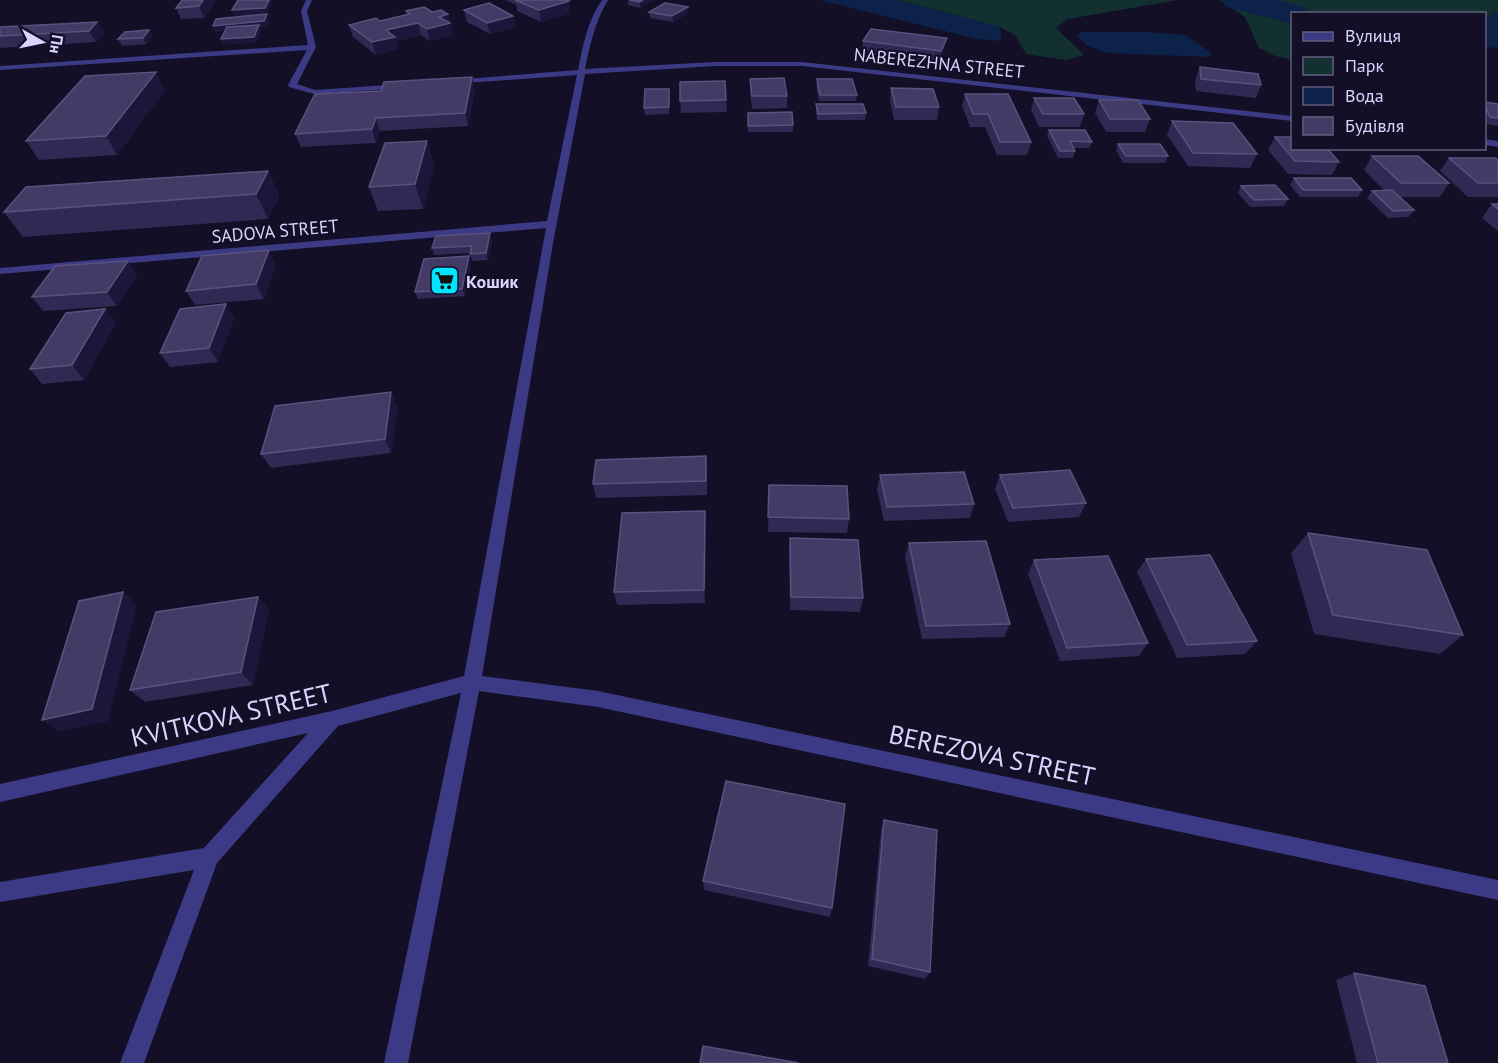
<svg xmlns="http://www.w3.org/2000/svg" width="1498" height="1063" viewBox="0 0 1498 1063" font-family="'PT Sans',sans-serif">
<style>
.green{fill:#12302f}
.water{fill:#0c2248}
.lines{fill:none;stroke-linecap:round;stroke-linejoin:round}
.river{fill:#0c2248;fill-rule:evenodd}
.minor{fill:#3d3a85;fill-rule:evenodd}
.wall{fill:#312854}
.shaded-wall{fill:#1d163a}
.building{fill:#433a66;stroke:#5a527e;stroke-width:1.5}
.labels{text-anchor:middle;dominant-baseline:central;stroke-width:4.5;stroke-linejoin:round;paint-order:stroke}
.far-street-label{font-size:18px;fill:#d9d4ff;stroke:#130f26}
.far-poi-label{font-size:18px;font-weight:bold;fill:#d9d4ff;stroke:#130f26;text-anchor:start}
.near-street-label{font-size:26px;fill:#d9d4ff;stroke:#130f26}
</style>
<rect width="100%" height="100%" fill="#130f26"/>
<path class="green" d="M897 0H1178L1068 19 1056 28 1084 55 1066 60 1026 54 1015 35 1000 27Z
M1219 0H1498V11L1485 18 1484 14H1292V60L1275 56 1259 48 1245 17Z"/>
<path class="water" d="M819 0H897L1000 27 1002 41 977 39Z
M1498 11V48L1485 47V18Z
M1080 32H1149L1185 35 1212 53 1209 57 1108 53 1088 46 1077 37Z"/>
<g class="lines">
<path class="river" d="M1221 0H1278L1304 7 1309 14H1292V24L1226 7Z"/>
<path class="minor" d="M306 0H312L307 11 316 47 297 84 315 90 403 84H406V88L314 94 289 87 288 85 307 50 0 70V66L308 45 301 11Z
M602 0H608C595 22 590 44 585 69L715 62H802L1292 116V121L802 66H715L585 74 553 243 482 676 598 691 1498 880V900L598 707 479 691 408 1063H384L461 693 338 726 217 863 144 1063H120L194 870 0 902V882L204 848 308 733 0 802V784L332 711 464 676 546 228 0 274V268L547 221 577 75 453 84 449 82 453 80 578 70C583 45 587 22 602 0Z
M1484 139 1498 141V147L1484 145Z"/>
</g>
<path class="wall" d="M216 0 204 18 181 19 176 8Z
M505 0H566L570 13 541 22 517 11 516 4H514Z
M628 0H654L640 8 628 5Z
M688 7V13L673 22 650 18 649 12Z
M464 10 513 16 516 27 490 34 467 22Z
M406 11 432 12 448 14 453 35 430 41 421 35 396 41 398 49 376 55 353 37 349 25 380 21 407 14Z
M97 22 104 33 96 42 0 48V27Z
M152 36 146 44 122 46 118 39Z
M863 41 945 50 939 63 862 53Z
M1200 67 1261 85 1256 98 1196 91 1195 80Z
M750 79 787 96V108L752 109 750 91Z
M817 79 857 95 856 101H819L816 86Z
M891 88 939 107 937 120H894L890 101Z
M165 90 117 155 39 160 26 141Z
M475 90 468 126 380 131 376 143 301 147 295 134Z
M965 94 1031 142 1027 155H997L985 127H970L962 106Z
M669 95V114L645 115 644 108Z
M1034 98 1084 114 1080 127H1039L1031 110Z
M726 100 727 112 681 113 680 101Z
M1099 100 1150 119 1145 132H1106L1095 113Z
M1485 102 1498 104V126L1486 124 1485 121Z
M816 104 866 113 865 120H817L816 111Z
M748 113 793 125V132H748Z
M1172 121 1257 154 1250 168 1188 166 1167 135Z
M1049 130 1092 142 1089 148H1074L1075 151 1073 158H1058L1047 136Z
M1275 137 1339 162 1332 175 1288 174 1268 150Z
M427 141 434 165 423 209 378 211 369 187Z
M1118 144 1168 156 1165 163H1123L1116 150Z
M1372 156 1449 183 1440 197H1399L1414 210 1409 217 1388 218 1367 198 1372 191H1385L1364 170Z
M1449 158 1498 160V197H1468L1440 171Z
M268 171 279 196 268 219 23 237 4 212Z
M1294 178 1362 190 1358 197H1300L1290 185Z
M1241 186 1288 199 1284 206 1250 207 1238 193Z
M1492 204H1498V231L1482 218Z
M490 233 492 240 488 260 472 261 470 253 434 255 432 248Z
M128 261 137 275 117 306 43 311 32 297Z
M471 263 465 296 418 299 415 292Z
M276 264 264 299 195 305 186 291Z
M105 309 116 323 84 380 42 384 30 369Z
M234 318 218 362 170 367 160 353Z
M398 407 391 453 271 468 261 454Z
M707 471V495L596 498 593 484Z
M880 475 974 504 970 518 884 521 877 490Z
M1000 475 1086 503 1079 517 1008 522 995 489Z
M769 485 849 519 847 533 768 532Z
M705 511 706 525 705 603 617 605 614 592Z
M1308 533 1463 635 1440 654 1314 634 1291 553Z
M790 538 863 598 860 612 790 610 789 552Z
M909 543 1010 624 1004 637 922 639 905 557Z
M1146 559 1257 641 1245 654 1177 658 1137 572Z
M1034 560 1148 643 1139 656 1060 661 1028 574Z
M258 597 269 610 253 685 145 702 130 690Z
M884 820 930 972 925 979 868 966 881 830Z
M703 881 832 908 830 917 704 890Z
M1354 973 1448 1063H1357L1336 980Z"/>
<path class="shaded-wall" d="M203 0H216L204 18 199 6Z
M269 0H273V1L267 14 234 16 232 10Z
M643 0H654L640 8V2Z
M569 1 570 13 541 22 539 10Z
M688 7V13L673 22 672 16Z
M267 14 270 20 267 27 260 28 261 31 256 43 223 45 221 39 258 28 215 32 213 26Z
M448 14 453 35 430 41 427 29 439 17Z
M513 16 516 27 490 34 487 23Z
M97 22 104 33 96 42 89 31Z
M418 23 421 35 396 41 398 49 376 55 372 42 386 30Z
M149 30 152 36 146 44 143 38Z
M947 38 945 50 939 63 941 51Z
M156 72 165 90 117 155 106 136Z
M472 77 475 90 468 126 465 113Z
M376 118 380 131 376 143 372 129Z
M427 141 434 165 423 209 415 184Z
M268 171 279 196 268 219 256 194Z
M490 233 492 240 488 260 486 253Z
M269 250 276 264 264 299 256 284Z
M469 256 471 263 465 296 462 289Z
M128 261 137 275 117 306 107 292Z
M226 304 234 318 218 362 209 348Z
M105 309 116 323 84 380 72 365Z
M391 392 398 407 391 453 385 439Z
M705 511 706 525 705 603 704 590Z
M123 592 137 605 108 721 59 732 42 720Z
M258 597 269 610 253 685 241 672Z"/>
<path class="building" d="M182 0H203L199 6 176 8Z
M238 0H269L265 8 232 10Z
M515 0H566L569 1 539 10Z
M630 0H643L640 2Z
M489 3 513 16 487 23 464 10Z
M665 3 688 7 672 16 649 12Z
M424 7 432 12 441 10 448 14 439 17 450 23 427 29 418 23 386 30 395 37 372 42 349 25 376 18 380 21 410 14 406 11Z
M267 14 264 21 213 26 216 19Z
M97 22 89 31 0 36V27Z
M259 25 254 37 221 39 227 27Z
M871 29 947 38 941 51 863 41Z
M149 30 143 38 118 39 125 32Z
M1200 67 1258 74 1261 85 1201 79Z
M156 72 106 136 26 141 85 76Z
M472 77 465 113 376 118 372 129 295 134 315 94 381 91 384 82Z
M784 78 787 96H752L750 79Z
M817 79H852L857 95H820Z
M725 81 726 100 680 101V82Z
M891 88 933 89 939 107H896Z
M645 89H669V107L644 108Z
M965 94H1008L1031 142H1000L988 114H973Z
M1034 98H1074L1084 114H1043Z
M1099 100H1138L1150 119H1110Z
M1485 102 1498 104V118L1490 117 1485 106Z
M816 104H863L866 113 818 114Z
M792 112 793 125 748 126V113Z
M1172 121 1233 123 1257 154 1193 153Z
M1049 130H1085L1092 142 1070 141 1075 151H1060Z
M1275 137H1293V148H1327L1339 162 1295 161Z
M427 141 415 184 369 187 385 143Z
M1118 144H1160L1168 156H1126Z
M1372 156H1418L1449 183H1401Z
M1449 158H1495L1498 160V183H1478Z
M268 171 256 194 4 212 26 187Z
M1294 178H1351L1362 190H1303Z
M1275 185 1288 199 1254 200 1241 186Z
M1392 190 1414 210 1393 211 1372 191Z
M1492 204H1498V209Z
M490 233 486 253 470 254 472 246 432 248 436 236Z
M269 250 256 284 186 291 202 256Z
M469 256 462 289 415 292 424 259Z
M128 261 107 292 32 297 55 266Z
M226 304 209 348 160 353 180 309Z
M105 309 72 365 30 369 66 313Z
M391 392 385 439 261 454 275 406Z
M706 456V481L593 484 596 460Z
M1070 470 1086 503 1013 508 1000 475Z
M964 472 974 504 887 507 880 475Z
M769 485 847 486 849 519 768 517Z
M705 511 704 590 614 592 622 513Z
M1308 533 1427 550 1463 635 1333 615Z
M790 538 858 540 863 598 791 597Z
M986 541 1010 624 926 626 909 543Z
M1210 555 1257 641 1187 645 1146 559Z
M1108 556 1148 643 1067 648 1034 560Z
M123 592 92 709 42 720 79 601Z
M258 597 241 672 130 690 156 612Z
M726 781 845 804 832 908 703 881Z
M884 820 937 830 930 972 872 959Z
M1354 973 1425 986 1448 1063H1378Z
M703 1046 799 1063H700Z"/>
<defs>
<symbol id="supermarket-square" viewBox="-11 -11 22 22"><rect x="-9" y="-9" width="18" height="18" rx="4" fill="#00e5ff" stroke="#130f26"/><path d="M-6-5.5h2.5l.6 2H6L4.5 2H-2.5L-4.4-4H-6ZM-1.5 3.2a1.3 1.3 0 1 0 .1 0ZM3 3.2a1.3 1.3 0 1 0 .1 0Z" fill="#111"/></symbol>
</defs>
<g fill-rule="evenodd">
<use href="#supermarket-square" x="428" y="264" width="33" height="33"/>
</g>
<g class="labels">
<g class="far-street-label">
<text transform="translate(939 63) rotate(6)">NABEREZHNA STREET</text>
<text transform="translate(275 231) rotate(-5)">SADOVA STREET</text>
</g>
<g class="far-poi-label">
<text x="466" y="281">Кошик</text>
</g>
<g class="near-street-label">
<text transform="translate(231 715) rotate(-13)">KVITKOVA STREET</text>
<text transform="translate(992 755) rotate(12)">BEREZOVA STREET</text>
</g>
</g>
<rect x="1291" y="12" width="195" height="138" fill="#130f26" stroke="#625e7d" stroke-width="1.5"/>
<rect x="1303" y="32" width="30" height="9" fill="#3d3a85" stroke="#625e7d" stroke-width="1.5"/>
<text x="1345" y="42" font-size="18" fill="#d9d4ff">Вулиця</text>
<rect x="1303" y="57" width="30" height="18" fill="#12302f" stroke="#625e7d" stroke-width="1.5"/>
<text x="1345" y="72" font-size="18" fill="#d9d4ff">Парк</text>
<rect x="1303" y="87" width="30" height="18" fill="#0c2248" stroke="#625e7d" stroke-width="1.5"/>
<text x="1345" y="102" font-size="18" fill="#d9d4ff">Вода</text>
<rect x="1303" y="117" width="30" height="18" fill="#433a66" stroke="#625e7d" stroke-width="1.5"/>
<text x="1345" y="132" font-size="18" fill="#d9d4ff">Будівля</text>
<g transform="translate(42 42) rotate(99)" stroke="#130f26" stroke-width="4.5" paint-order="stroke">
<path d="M0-4.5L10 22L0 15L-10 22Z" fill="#d9d4ff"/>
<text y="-9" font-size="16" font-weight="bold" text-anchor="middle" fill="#d9d4ff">Пн</text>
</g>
</svg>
